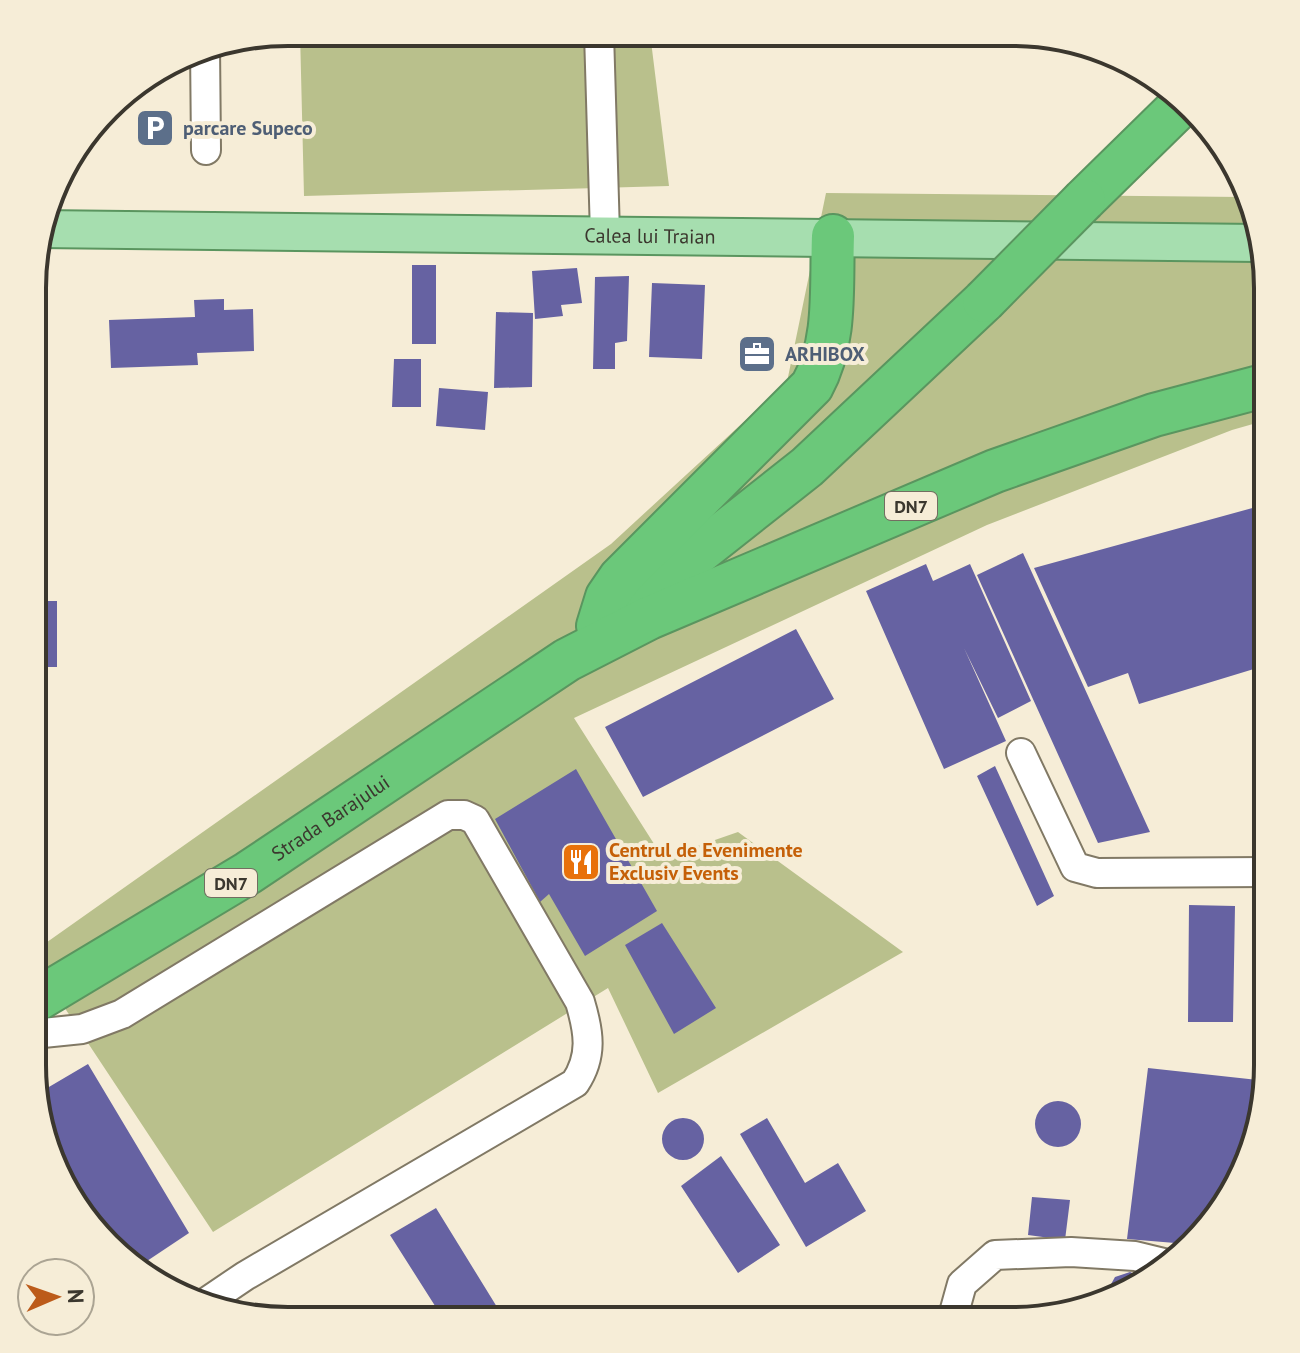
<svg xmlns="http://www.w3.org/2000/svg" width="1300" height="1353" viewBox="0 0 1300 1353" font-family="'PT Sans',sans-serif">
<style>
.green{fill:#b9c08c}
.building{fill:#6662a2}
.lines{fill:none;stroke-linecap:round;stroke-linejoin:round}
.minor-casing{stroke:#817965;stroke-width:32}
.major-casing{stroke:#5a955f;stroke-width:40}
.highway-casing{stroke:#5a955f;stroke-width:46}
.minor{stroke:#fff;stroke-width:28}
.major{stroke:#a6deaf;stroke-width:36}
.highway{stroke:#6bc87a;stroke-width:42}
.highway-bridge-casing{stroke:#5a955f;stroke-width:46;stroke-linecap:butt}
.highway-bridge{stroke:#6bc87a;stroke-width:42}
.labels{text-anchor:middle;dominant-baseline:central;stroke-width:8;stroke-linejoin:round;paint-order:stroke}
.shield{fill:#f6edd7;stroke:#736e61;stroke-width:2}
.shield-label{font-size:18px;font-weight:bold;fill:#3b372e}
.service-label{font-size:20px;font-weight:bold;fill:#4e5e75;stroke:#f6edd7;text-anchor:start}
.street-label{font-size:20px;fill:#3b372e;stroke:#f6edd7}
.food-label{font-size:20px;font-weight:bold;fill:#c56008;stroke:#f6edd7;text-anchor:start}
.rim{fill:none;stroke:#3b372e;stroke-width:4}
</style>
<rect width="100%" height="100%" fill="#f6edd7"/>
<path class="green" d="M300 32 650 33 669 186 304 196Z
M826 193 1242 197 1267 271V420L1232 430 987 525 574 718 663 858 738 832 903 952 658 1093 608 988 213 1232 33 960V952L611 544 787 382Z"/>
<path class="building" d="M412 265H436V344H412Z
M577 268 582 303 561 305 563 316 535 319 532 271Z
M629 276 627 341 615 343V369H593L595 277Z
M652 283 705 285 702 359 649 357Z
M224 299V310L253 309 254 351 197 353 198 365 111 368 109 320 195 317 194 300Z
M496 312 533 313 532 387 494 388Z
M394 359H421V407H392Z
M439 388 488 392 485 430 436 426Z
M1267 504V665L1139 704 1128 673 1088 687 1034 568Z
M1023 553 1150 832 1098 843 977 575Z
M926 564 933 581 970 564 1031 701 998 718 964 648 1006 741 944 769 866 591Z
M35 601H57V667H35Z
M796 629 834 699 643 797 605 727Z
M995 766 1054 896 1037 906 977 776Z
M576 769 657 911 585 956 549 894 540 902 495 819Z
M1189 905 1235 906 1233 1022H1188Z
M662 923 716 1008 674 1034 625 945Z
M88 1064 189 1233 138 1267 75 1208 37 1094Z
M1148 1068 1267 1081 1234 1193 1187 1244 1127 1239Z
M1035 1124a23 23 0 1 1 46 0a23 23 0 1 1-46 0Z
M767 1118 805 1183 838 1163 866 1211 806 1247 740 1134Z
M662 1139a21 21 0 1 1 42 0a21 21 0 1 1-42 0Z
M721 1156 780 1245 738 1273 681 1186Z
M1032 1197 1070 1200 1065 1240 1028 1235Z
M436 1208 505 1320H444L390 1235Z
M1130 1272 1148 1280 1105 1295 1115 1277Z"/>
<g class="lines">
<defs>
<path id="minor" d="M599 33 605 234
M205 46 206 150
M1021 753 1075 867 1097 873 1267 872
M33 1034 82 1029 122 1014 448 815H464L475 820 580 1002C589 1032 593 1056 575 1083L245 1276 208 1301
M952 1320 962 1284 995 1255 1071 1252 1135 1256 1168 1264"/>
<g id="major">
<path id="s1" d="M40 229 1258 243"/>
</g>
<g id="highway">
<path d="M1084 200 1181 105"/>
<path d="M626 610 807 467 984 301"/>
<path d="M598 626 607 597 620 578 812 386C837 341 831 286 833 236"/>
<path id="s2" d="M33 1002 248 873 567 660 649 618 995 471 1154 415 1267 385"/>
</g>
</defs>
<use href="#minor" class="minor-casing"/>
<use href="#major" class="major-casing"/>
<use href="#highway" class="highway-casing"/>
<use href="#minor" class="minor"/>
<use href="#major" class="major"/>
<use href="#highway" class="highway"/>
<defs>
<path id="highway-bridge" d="M984 301 1084 200"/>
</defs>
<use href="#highway-bridge" class="highway-bridge-casing"/>
<use href="#highway-bridge" class="highway-bridge"/>
</g>
<defs>
<symbol id="parking-square" viewBox="-11 -11 22 22"><rect x="-9" y="-9" width="18" height="18" rx="4" fill="#5c6f8a" stroke="#f6edd7"/><path d="M-3.5-5.5H1a3.5 3.5 0 0 1 0 7H-1V5.5H-3.5ZM-1-3.4V-.6H.8a1.4 1.4 0 0 0 0-2.8Z" fill="#fff"/></symbol>
<symbol id="office-square" viewBox="-11 -11 22 22"><rect x="-9" y="-9" width="18" height="18" rx="4" fill="#5c6f8a" stroke="#f6edd7"/><path d="M-6-3h4V-5.5h4V-3h4V5H-6ZM-1-4.5V-3h2v-1.5ZM-6 0V1H6V0Z" fill="#fff"/></symbol>
<symbol id="restaurant-square" viewBox="-11 -11 22 22"><rect x="-9" y="-9" width="18" height="18" rx="4" fill="#e8710a" stroke="#f6edd7"/><path d="M-5-6h1v4h1v-4h1v4h1v-4h1v5L-1.5 .5V6h-2V.5L-5-1ZM5-6V6H3V1.5H1.5Q1.5-4 5-6Z" fill="#fff"/></symbol>
</defs>
<g fill-rule="evenodd">
<use href="#parking-square" x="133" y="106" width="44" height="44"/>
<use href="#office-square" x="735" y="332" width="44" height="44"/>
<use href="#restaurant-square" x="559" y="840" width="44" height="44"/>
</g>
<g class="labels">
<g class="shield">
<rect x="885" y="492" width="52" height="28" rx="6"/>
<rect x="205" y="869" width="52" height="28" rx="6"/>
</g>
<g class="shield-label">
<text x="911" y="506">DN7</text>
<text x="231" y="883">DN7</text>
</g>
<g class="service-label">
<text x="183" y="128">parcare Supeco</text>
<text x="785" y="354">ARHIBOX</text>
</g>
<g class="street-label">
<text stroke="none"><textPath href="#s1" startOffset="610">Calea lui Traian</textPath></text>
<text stroke="none"><textPath href="#s2" startOffset="350">Strada Barajului</textPath></text>
</g>
<g class="food-label">
<text x="609" y="850">Centrul de Evenimente<tspan x="609" dy="23">Exclusiv Events</tspan></text>
</g>
</g>
<path d="M0 0H1300V1353H0ZM288 46H1012A242 242 0 0 1 1254 288V1065A242 242 0 0 1 1012 1307H288A242 242 0 0 1 46 1065V288A242 242 0 0 1 288 46Z" fill="#f6edd7" fill-rule="evenodd"/>
<path class="rim" d="M288 46H1012A242 242 0 0 1 1254 288V1065A242 242 0 0 1 1012 1307H288A242 242 0 0 1 46 1065V288A242 242 0 0 1 288 46Z"/>
<g transform="translate(56 1297) rotate(88)"><circle r="38" fill="#f6edd7" stroke="#aba493" stroke-width="2"/>
<path d="M0-6L14 30L0 20L-14 30Z" fill="#bc5b1a"/>
<text y="-12" font-size="22" font-weight="bold" text-anchor="middle" fill="#3b372e">N</text>
</g>
</svg>
